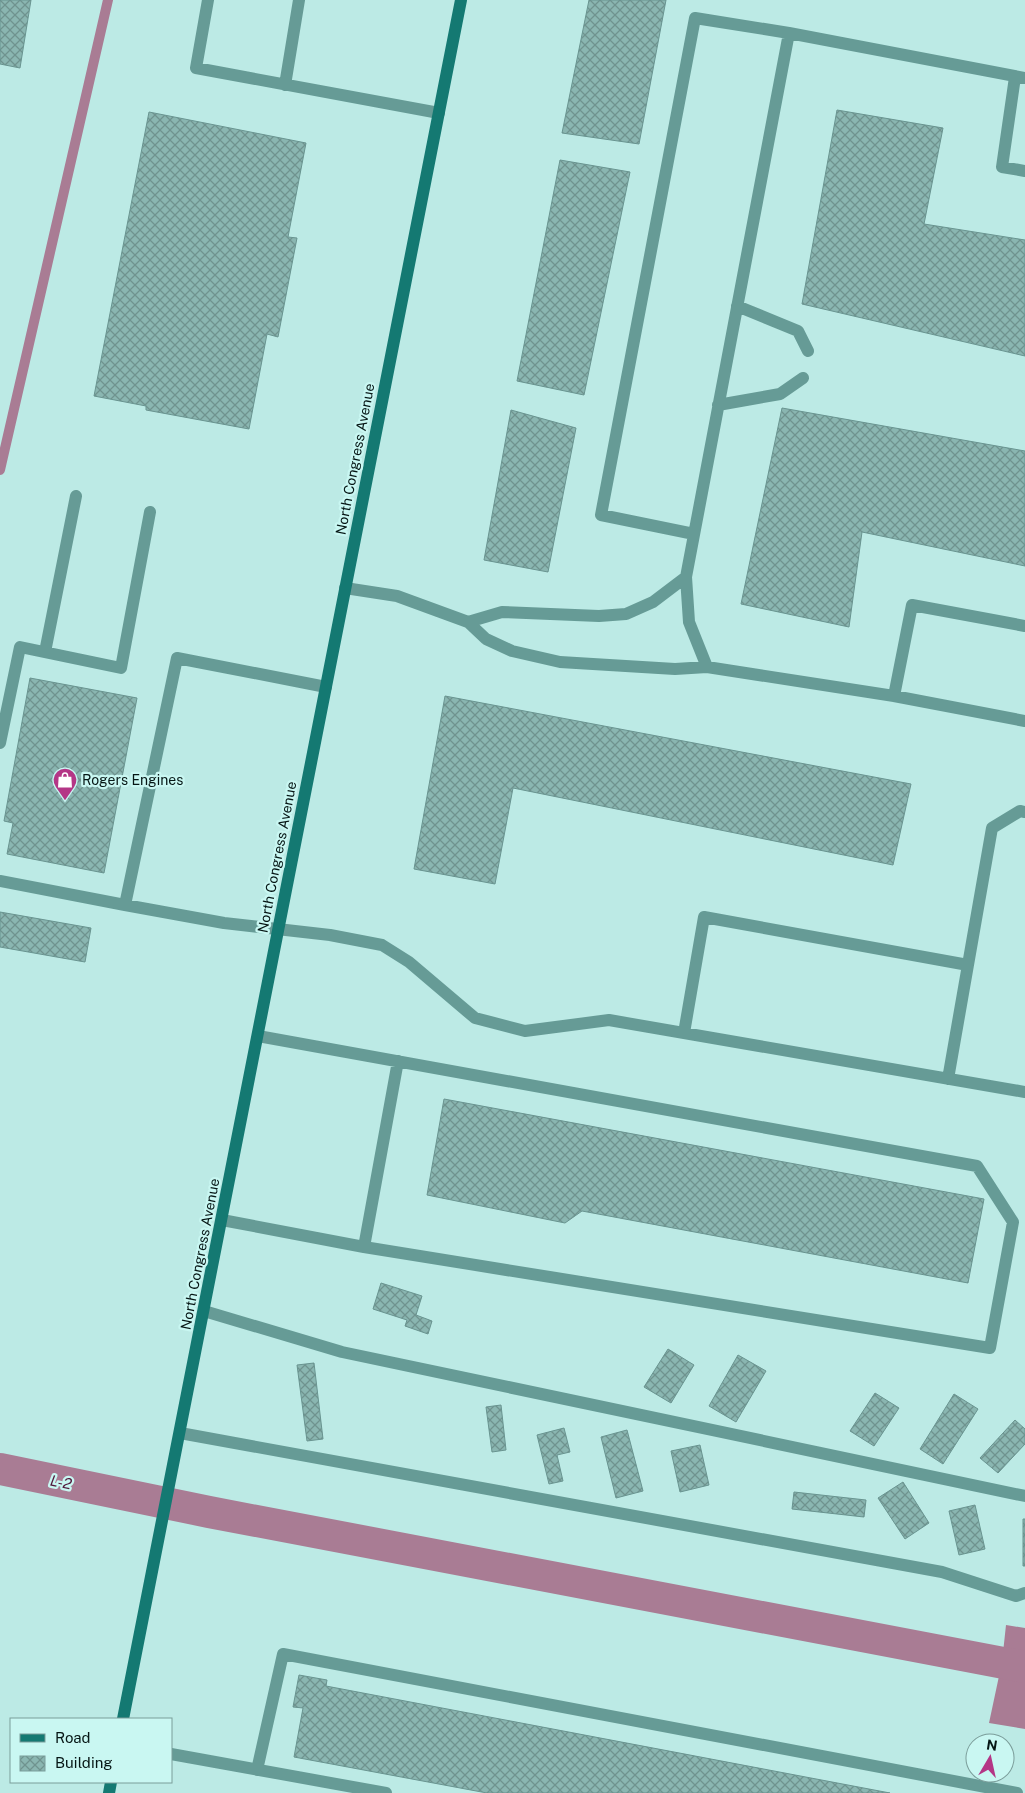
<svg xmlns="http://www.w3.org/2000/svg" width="1025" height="1793" viewBox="0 0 1025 1793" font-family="'Public Sans',sans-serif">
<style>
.water{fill:#a97c94}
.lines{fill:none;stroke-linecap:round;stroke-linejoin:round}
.stream{stroke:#a97c94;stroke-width:10}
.canal{stroke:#a97c94;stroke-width:32}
.building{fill:url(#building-cross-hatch);stroke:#699490}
.lane{stroke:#669b96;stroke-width:12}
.secondary{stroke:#147972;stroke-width:12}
.labels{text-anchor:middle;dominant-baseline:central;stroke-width:4.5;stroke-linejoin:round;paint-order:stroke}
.street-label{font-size:14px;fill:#061615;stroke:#c9f7f2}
.poi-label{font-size:14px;fill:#061615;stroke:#c9f7f2;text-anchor:start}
.water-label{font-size:15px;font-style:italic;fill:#51183b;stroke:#c9f7f2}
</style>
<defs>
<pattern id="building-cross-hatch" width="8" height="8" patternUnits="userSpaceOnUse" patternTransform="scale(1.25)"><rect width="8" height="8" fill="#8ab6b1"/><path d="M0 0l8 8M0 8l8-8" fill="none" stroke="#6f938f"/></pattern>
</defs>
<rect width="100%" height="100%" fill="#bceae5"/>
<path class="water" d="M1006 1625 1025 1628V1729L989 1723 1002 1662Z"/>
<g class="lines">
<path class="stream" d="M0 470 108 0"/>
<path class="canal" d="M0 1469 209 1512 1025 1667"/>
</g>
<path class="building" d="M0 0H31L20 68 0 64Z
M589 0H666L639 144 562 133Z
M837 110 943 128 924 224 1025 240V356L802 304Z
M149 112 306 143 288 237 297 238 278 337 267 334 249 429 146 410V406L94 396Z
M560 160 630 172 584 395 517 381Z
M782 408 1025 451V566L862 532 849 627 741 604Z
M511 410 576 428 548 572 484 560Z
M30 678 137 698 104 873 7 854 13 823 4 821Z
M445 696 911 784 893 865 513 788 495 884 414 869Z
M0 912 91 928 85 962 0 947Z
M444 1099 984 1199 968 1283 582 1211 565 1223 427 1195Z
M381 1283 422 1296 416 1315 432 1321 428 1334 405 1326 407 1320 373 1309Z
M668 1349 694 1365 671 1403 644 1387Z
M738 1355 766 1371 736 1422 709 1406Z
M314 1363 323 1439 307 1441 297 1365Z
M875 1393 899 1408 874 1446 850 1431Z
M954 1394 978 1409 943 1464 920 1449Z
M501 1405 506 1450 492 1452 486 1407Z
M1015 1420 1025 1429V1444L998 1473 980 1458Z
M564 1428 570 1452 557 1455 563 1481 549 1484 537 1435Z
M627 1430 643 1491 616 1498 601 1437Z
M700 1445 709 1485 680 1492 671 1451Z
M903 1482 929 1523 905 1539 878 1498Z
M794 1492 866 1500 864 1517 792 1509Z
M975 1505 985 1549 959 1555 949 1511Z
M1023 1519H1025V1566H1023Z
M299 1675 327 1680 326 1686 890 1793H487L294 1757 303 1708 293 1707Z"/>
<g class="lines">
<path class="lane" d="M208 0 196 68 439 113
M1015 77 1002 167 1025 171
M285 85 299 0
M737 306 798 331 808 351
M718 405 780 394 803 378
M694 534 601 515 695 18 789 33
M345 588 397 596 468 622 486 639 512 651 560 662 675 669 707 667 894 696 1025 721
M468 622 502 612 599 616 626 614 653 602 686 577
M45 652 76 496
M707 667 689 622 686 577 789 33 1025 78
M326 687 177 658 125 905 224 923 330 935 382 945 409 962 475 1018 525 1031 609 1020 1025 1092
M894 696 912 605 1025 626
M0 743 20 647 121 668 150 512
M0 881 125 905
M684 1033 704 917 968 965
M258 1036 977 1166 1013 1222 990 1348 364 1247 398 1061
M948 1079 992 828 1020 811 1025 812
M222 1220 364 1247
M204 1311 342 1352 1025 1496
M180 1433 942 1572 1016 1596 1025 1593
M171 1754 386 1793
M257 1770 283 1654 1017 1793"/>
<path class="secondary" d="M123 1719 461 0
M109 1793 111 1782"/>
</g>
<defs>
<symbol id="shop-pin" viewBox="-11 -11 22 30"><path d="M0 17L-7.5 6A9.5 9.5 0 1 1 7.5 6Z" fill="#b43686" stroke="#c9f7f2"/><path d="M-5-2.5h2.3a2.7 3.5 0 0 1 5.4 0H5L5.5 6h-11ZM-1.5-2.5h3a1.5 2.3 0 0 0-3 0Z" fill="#fff"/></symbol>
</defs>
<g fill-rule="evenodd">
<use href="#shop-pin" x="51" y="766" width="28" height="38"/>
</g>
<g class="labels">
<g class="street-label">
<text transform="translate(355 459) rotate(-79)">North Congress Avenue</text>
<text transform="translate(277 857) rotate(-79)">North Congress Avenue</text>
<text transform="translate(200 1254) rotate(-79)">North Congress Avenue</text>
</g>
<g class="poi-label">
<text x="82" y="780">Rogers Engines</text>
</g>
<g class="water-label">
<text transform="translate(61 1482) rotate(12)">L-2</text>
</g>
</g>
<rect x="10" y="1718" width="162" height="65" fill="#c9f7f2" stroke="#7b9d9a"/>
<rect x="20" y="1734" width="25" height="8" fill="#147972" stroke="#7b9d9a"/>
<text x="55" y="1743" font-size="15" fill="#061615">Road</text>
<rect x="20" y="1756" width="25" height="15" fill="url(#building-cross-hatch)" stroke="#7b9d9a"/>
<text x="55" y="1768" font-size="15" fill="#061615">Building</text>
<g transform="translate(990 1758) rotate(9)"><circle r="24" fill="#c9f7f2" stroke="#7b9d9a"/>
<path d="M0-4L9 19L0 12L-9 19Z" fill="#b43686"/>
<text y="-8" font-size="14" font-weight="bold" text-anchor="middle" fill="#061615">N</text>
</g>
</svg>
